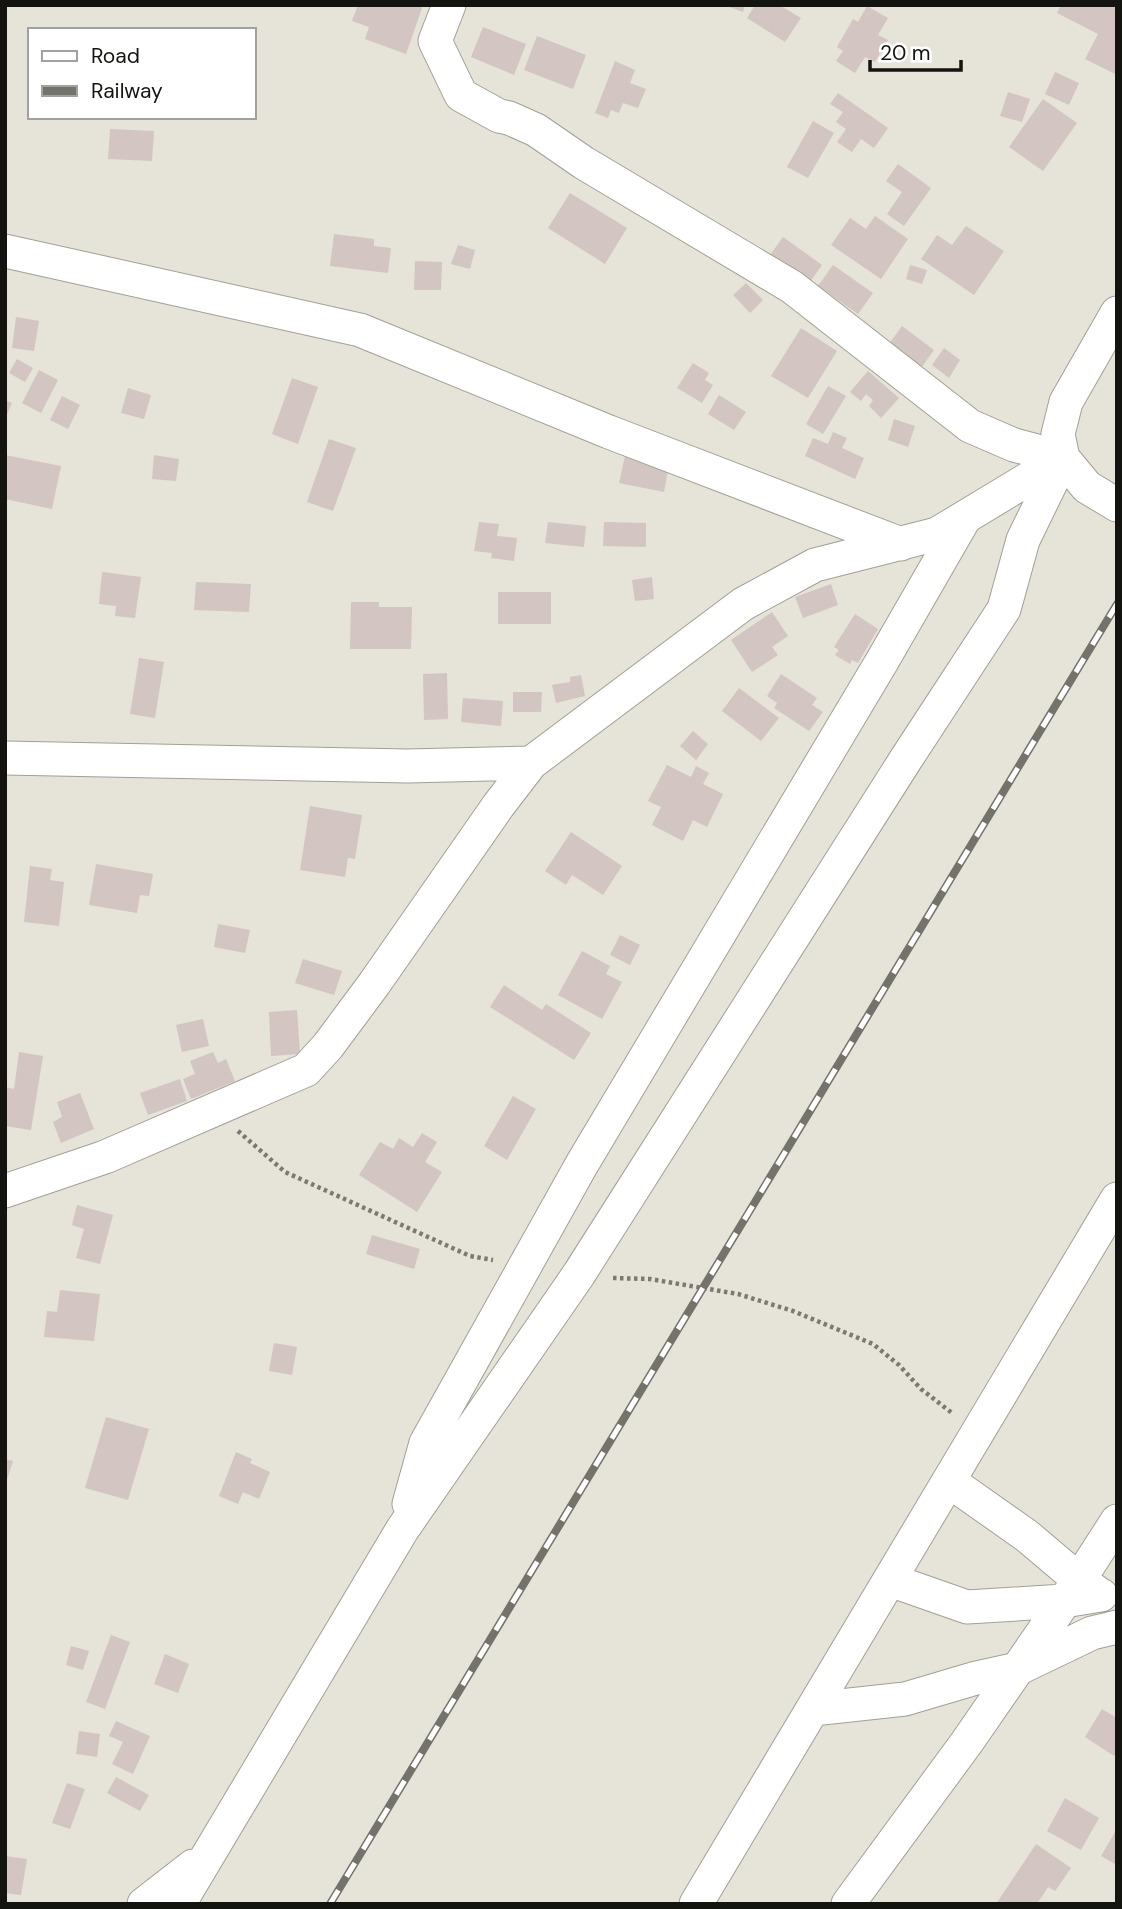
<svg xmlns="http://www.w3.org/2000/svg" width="1122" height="1909" viewBox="0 0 1122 1909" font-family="'DM Sans',sans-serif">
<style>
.building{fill:#d2c5c2}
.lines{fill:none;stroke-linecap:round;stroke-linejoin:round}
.street-casing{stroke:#a2a095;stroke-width:35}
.path{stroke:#7b7a72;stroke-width:4.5;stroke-dasharray:3.5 3.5;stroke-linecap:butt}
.street{stroke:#fff;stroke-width:33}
.rail-casing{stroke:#74736b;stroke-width:8}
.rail{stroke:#fff;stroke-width:5;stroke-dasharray:16;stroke-linecap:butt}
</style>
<rect width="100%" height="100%" fill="#e6e3d8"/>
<path class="building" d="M358 5H423L406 54 365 39 369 27 352 21Z
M724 5H745L743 12Z
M755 5H779L801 18 785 42 747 18Z
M1061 5H1117V75L1085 59 1098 34 1057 13Z
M867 6 888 18 878 35 888 40 875 62 865 57 855 73 836 61 843 51 837 47 853 19 858 22Z
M483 27 526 44 514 75 471 57Z
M537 36 586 55 573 89 524 70Z
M615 61 635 70 630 83 646 89 638 108 623 103 619 113 611 110 608 118 595 113Z
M1055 72 1079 83 1069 105 1045 94Z
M1008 92 1030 99 1022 122 1000 116Z
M838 93 888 128 874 148 861 139 852 152 837 142 846 129 836 122 843 112 830 104Z
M1043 99 1077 123 1043 171 1009 147Z
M813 121 834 133 808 178 787 167Z
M110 129 154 131 152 161 108 159Z
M898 164 931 188 904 226 887 214 902 192 886 181Z
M570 193 627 228 605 264 548 228Z
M875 216 908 239 881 279 831 245 850 218 866 229Z
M966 226 1004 251 974 295 921 259 937 235 952 245Z
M334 234 374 239V246L391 248 388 273 330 266Z
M783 237 822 265 807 286 768 258Z
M458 245 475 250 470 269 451 264Z
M415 261 442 262 441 290H414Z
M833 265 873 293 858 314 818 286Z
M910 265 927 270 922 284 906 279Z
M746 283 763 300 750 313 733 295Z
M16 317 39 321 34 351 12 348Z
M902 326 934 350 921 368 889 344Z
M801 328 837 351 808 398 771 376Z
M944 348 960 360 949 378 932 365Z
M17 359 33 368 25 382 9 373Z
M693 363 709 373 705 380 713 385 702 403 677 388Z
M39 370 58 380 41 413 22 403Z
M868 371 899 398 881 418 869 406 873 400 866 394 861 401 850 392Z
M292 378 318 387 298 444 272 434Z
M828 386 846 396 823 434 806 424Z
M128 388 151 395 144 419 121 413Z
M719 395 746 412 734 430 708 414Z
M62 396 80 405 68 429 50 420Z
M5 400 12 403 5 419Z
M894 419 915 426 908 447 888 440Z
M833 432 847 438 842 448 864 458 855 479 805 456 813 438 828 444Z
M329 439 356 448 333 511 307 502Z
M5 455 61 466 52 509 5 499Z
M154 455 179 459 176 481 152 479Z
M625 456 669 465 664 492 619 483Z
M479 522 499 524 497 536 517 538 514 561 491 558 492 553 474 551Z
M548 522 586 526 584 547 545 543Z
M604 522 646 523V547L603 546Z
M102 572 141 577 135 618 115 616 116 606 99 604Z
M652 577 654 599 635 601 632 580Z
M196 582 251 584 249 612 194 610Z
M831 584 838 605 803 618 795 597Z
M498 592H551V624H498Z
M351 602H379V607H412L411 649H350Z
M772 612 788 636 772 647 778 655 752 672 731 640Z
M855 614 878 629 858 663 852 660 850 664 835 655 839 650 834 647Z
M139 658 164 662 155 718 130 714Z
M447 673 448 719 424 720 423 674Z
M781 674 817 698 812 705 823 712 809 731 774 708 777 703 767 696Z
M581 675 585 696 556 703 552 685 570 682V677Z
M739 688 779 718 761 741 722 711Z
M513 692H542L541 712H513Z
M463 698 503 701 501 726 461 722Z
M693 731 708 744 696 760 680 746Z
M667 765 691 777 696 766 709 773 703 784 723 794 707 827 693 820 683 841 652 825 661 807 648 801Z
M310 806 362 815 355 859 348 858 345 877 300 870Z
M571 832 622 866 603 895 572 875 566 885 545 871Z
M96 864 153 874 149 896 140 895 137 913 89 905Z
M30 866 52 869 50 880 64 882 59 926 24 922Z
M218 924 250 930 245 953 214 947Z
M620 935 640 945 630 965 610 955Z
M582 951 610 966 606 974 622 982 602 1019 558 995Z
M303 959 342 971 334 995 295 983Z
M504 985 542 1010 546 1004 591 1033 574 1060 490 1007Z
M297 1010 300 1054 271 1056 269 1012Z
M203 1019 209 1046 182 1052 176 1025Z
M19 1052 43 1056 31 1130 5 1126V1087L14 1089Z
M213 1052 218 1063 226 1059 235 1081 191 1099 183 1079 195 1074 190 1061Z
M180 1079 187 1101 148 1115 140 1093Z
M80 1093 94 1129 61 1143 53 1122 62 1117 57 1102Z
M513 1096 536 1109 507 1160 484 1146Z
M422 1133 437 1142 425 1162 442 1172 417 1212 359 1175 380 1142 393 1149 399 1138 413 1147Z
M77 1205 113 1215 100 1264 76 1258 84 1229 72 1225Z
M372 1235 420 1249 414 1269 366 1254Z
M60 1290 100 1294 94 1341 44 1337 47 1311 57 1312Z
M274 1343 297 1347 292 1375 269 1371Z
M106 1417 149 1429 128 1500 85 1488Z
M236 1452 252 1459 250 1463 270 1472 259 1499 243 1492 238 1504 219 1496Z
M5 1459 13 1461 6 1483H5Z
M111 1635 130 1642 105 1709 86 1702Z
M71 1646 89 1651 83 1670 66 1665Z
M165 1654 189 1664 178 1693 154 1684Z
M1102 1709 1117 1718V1751L1114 1756 1085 1737Z
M116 1721 150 1736 133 1774 112 1764 123 1742 109 1736Z
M79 1731 100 1734 97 1757 76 1754Z
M116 1777 149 1795 140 1811 107 1793Z
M67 1783 85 1789 70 1829 52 1823Z
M1065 1798 1099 1818 1081 1850 1047 1831Z
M1115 1832 1117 1833V1865L1101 1856Z
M1036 1844 1071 1868 1055 1891 1048 1887 1037 1904H996Z
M5 1856 27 1859 21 1895 5 1893Z"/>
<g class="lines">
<defs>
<path id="street" d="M449 5 435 41 461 95 499 116 509 118 536 130 584 163 792 287 970 426 1014 445 1063 458
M5 251 360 330 609 432 901 544
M1117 313 1066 402 1058 434 1063 458 1087 487 1117 505
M5 758 408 766 531 763
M5 1191 105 1157 306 1070 328 1046 374 984 498 806 531 763 743 604 815 565 937 534 1063 458
M949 1481 1027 1536 1079 1580 1095 1591
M409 1504 426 1443 582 1164 881 663 964 519
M890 1580 967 1607 1064 1601 1101 1595
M813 1709 905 1699 976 1678 1017 1669 1092 1633 1117 1627
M144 1904 193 1866
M179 1904 402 1530 579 1274 906 759 1004 609 1023 540 1063 458
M696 1904 1117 1199
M848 1904 967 1742 1079 1580 1117 1521"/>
</defs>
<use href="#street" class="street-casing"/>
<path class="path" d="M238 1131 285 1172 470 1256 493 1260
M613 1278 650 1279 738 1294 793 1311 873 1344 899 1365 921 1389 952 1413"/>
<use href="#street" class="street"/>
<defs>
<path id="rail" d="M330 1904 1117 604"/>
</defs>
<use href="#rail" class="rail-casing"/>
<use href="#rail" class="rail"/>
</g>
<rect width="1122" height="1909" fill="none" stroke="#13130f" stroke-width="14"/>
<rect x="28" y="28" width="228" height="91" fill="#ffffff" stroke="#a1a19f" stroke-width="2"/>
<rect x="42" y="51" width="35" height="10" fill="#ffffff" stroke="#a1a19f" stroke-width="2"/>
<text x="91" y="63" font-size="21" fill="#13130f">Road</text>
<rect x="42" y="86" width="35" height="10" fill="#74736b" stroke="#a1a19f" stroke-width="2"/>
<text x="91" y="98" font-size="21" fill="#13130f">Railway</text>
<path d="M870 60v10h91v-10" fill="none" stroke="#13130f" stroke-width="3.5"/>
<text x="880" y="60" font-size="21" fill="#13130f" stroke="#ffffff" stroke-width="5" paint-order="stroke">20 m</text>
</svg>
